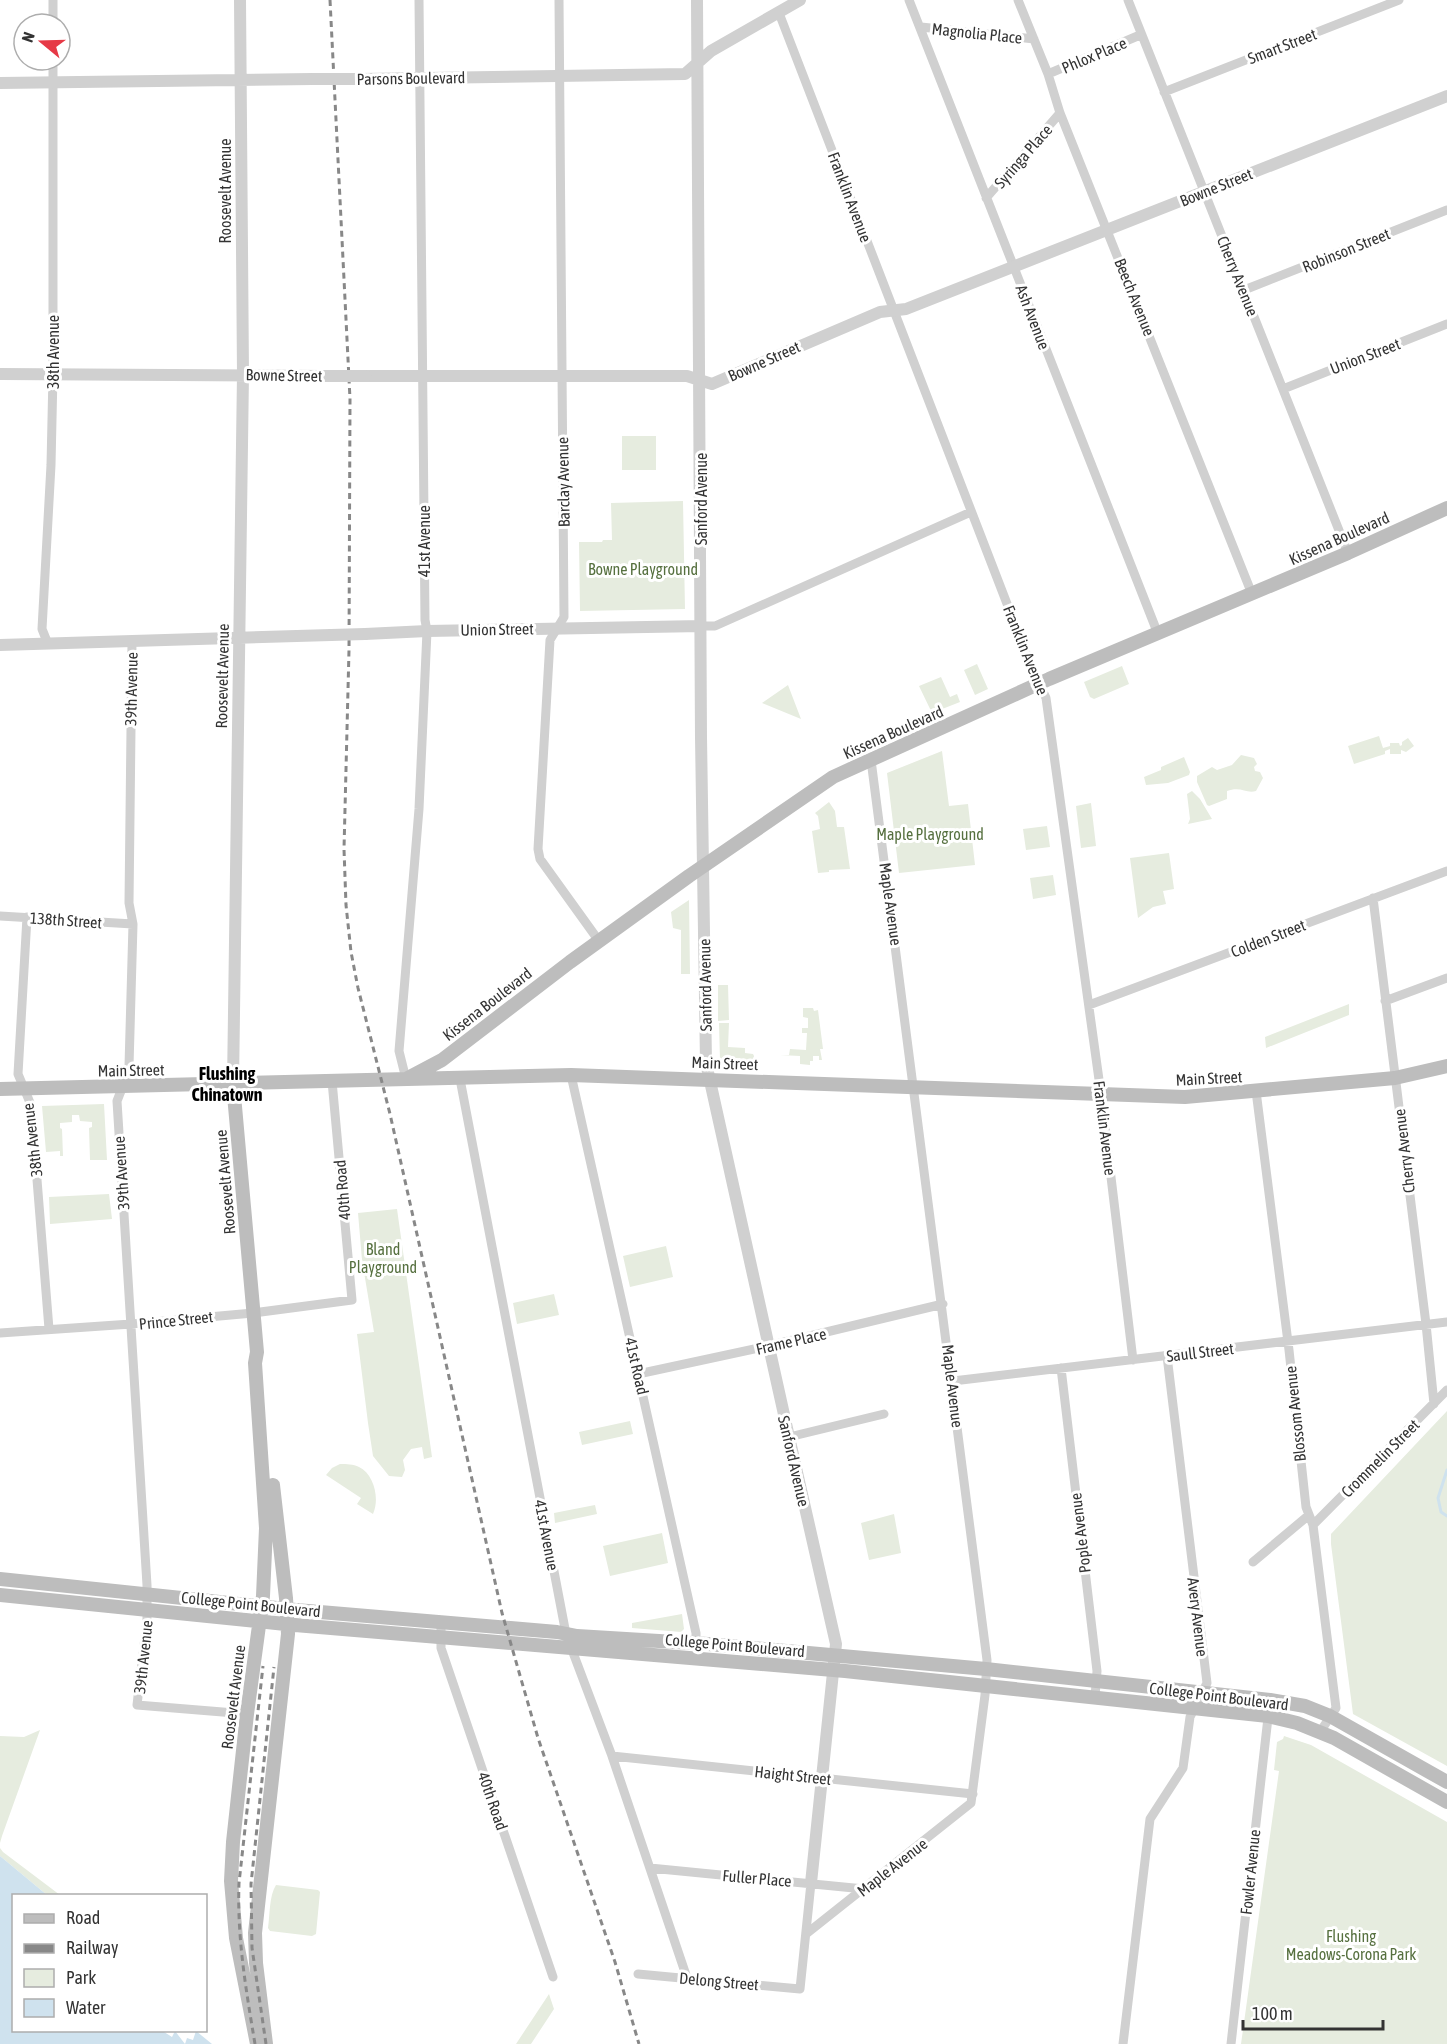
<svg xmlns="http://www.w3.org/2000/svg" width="1447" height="2044" viewBox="0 0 1447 2044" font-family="'Asap Condensed',sans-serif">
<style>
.green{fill:#e6ecdf}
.water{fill:#cfe2ee}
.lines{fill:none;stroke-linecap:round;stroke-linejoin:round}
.stream{stroke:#cfe2ee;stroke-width:3}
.minor{stroke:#d0d0d0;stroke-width:9}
.tertiary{stroke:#d0d0d0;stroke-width:12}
.secondary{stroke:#bdbdbd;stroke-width:14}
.rail{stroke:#888;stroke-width:3;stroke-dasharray:6 4.5;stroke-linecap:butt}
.tertiary-bridge{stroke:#d0d0d0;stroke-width:12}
.labels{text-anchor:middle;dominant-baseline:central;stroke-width:6;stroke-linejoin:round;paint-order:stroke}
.street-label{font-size:16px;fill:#333;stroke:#fff}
.park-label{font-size:16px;fill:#56703f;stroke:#fff}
.neighbourhood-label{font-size:18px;font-weight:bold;fill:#000;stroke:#fff}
</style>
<rect width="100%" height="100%" fill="#fff"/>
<path class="green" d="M622 436H656V470H622Z
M683 501 685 609 580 611 579 542H602L603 540H612L611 503Z
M977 664 988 689 975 695 964 670Z
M1122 666 1129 684 1094 699 1090 697 1084 682Z
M941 677 950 697 957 694 960 702 932 713 919 686Z
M788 685 801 719 762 703Z
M1379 736 1383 748 1390 746V743H1399L1400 746 1402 745V742L1408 738 1414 746 1406 752 1401 750V754H1390V749L1385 751V754L1354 764 1348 746Z
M942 751 949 806 968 804 975 865 899 873 887 773Z
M1241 755 1254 758 1257 764 1254 767 1255 771 1260 772 1263 778 1256 791C1246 794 1241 786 1227 791V799L1209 806 1207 805 1197 782V776L1212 767 1217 770 1232 765Z
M1184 757 1190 772 1189 775 1168 783 1146 785 1144 777 1161 770V767Z
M1192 791 1200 799 1212 819 1188 824 1190 819 1187 794Z
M829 802 835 811 837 827H844L850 869 829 870V872L818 873 812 831 820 829 818 816 815 813Z
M1091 803 1096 846 1081 848 1076 806Z
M1047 826 1050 847 1026 850 1023 829Z
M1169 853 1174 889 1163 891 1166 904 1153 907 1138 918 1130 858Z
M1053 875 1056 895 1033 899 1030 878Z
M689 900 690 974H681V930L673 928 671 912Z
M718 985H728L729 1020 718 1021Z
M1349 1004V1015L1266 1048 1265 1037Z
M803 1008H813L814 1011 818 1010 823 1049H820L822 1060H819V1056H813V1061H810V1065L800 1064V1056L780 1055H789L790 1049 806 1050 807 1033H802V1028H808V1018L803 1017Z
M719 1023H729L728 1047 745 1048V1053L753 1054 754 1056 753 1062 720 1061Z
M104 1104 107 1160H90L89 1128 92 1127V1122L80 1121 79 1115H72V1122L60 1123V1128L62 1129 63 1156H60V1151L46 1152 42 1106Z
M109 1194 112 1219 50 1224 49 1197Z
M397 1209 432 1457 424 1459 422 1447 411 1449 403 1460 405 1470 402 1477 389 1476 373 1456 368 1423 357 1334 374 1332 362 1260 358 1213Z
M666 1246 673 1277 630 1287 623 1256Z
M554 1294 559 1315 517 1324 513 1303Z
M1447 1411V1766L1353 1714 1331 1544V1534Z
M630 1421 633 1434 582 1445 579 1432Z
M340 1464C347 1464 353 1464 359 1467 374 1474 380 1499 373 1514L357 1504 361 1498 326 1475 332 1468Z
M595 1505 597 1514 555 1523 554 1513Z
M894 1514 901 1553 869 1560 861 1523Z
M662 1533 668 1563 610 1576 603 1546Z
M682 1614 684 1629 681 1632 632 1628V1623Z
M40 1730 2 1836 0 1843V1736L24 1737Z
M1284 1736 1311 1745 1447 1822V2044H1241L1279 1771 1274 1770 1277 1742 1283 1739Z
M0 1848 3 1852 60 1895H47L0 1856Z
M276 1885 318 1890 320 1892 316 1934 312 1936 270 1931 268 1928C270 1915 269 1896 276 1885Z
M549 1994 554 2009 531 2044H516Z"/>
<path class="water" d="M0 1856 47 1895 14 1896V2030H161L172 2037 175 2031 185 2044 187 2038 193 2040 196 2031 212 2044H0Z"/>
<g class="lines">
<path class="stream" d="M1447 1470 1438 1498 1441 1512 1447 1516"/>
<path class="minor" d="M53 0V24
M559 0 564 617 550 640 538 849 540 859 599 941
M909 0 1158 634
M1018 0 1048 74 1060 113 1252 594
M1128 0 1348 553
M779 13 1033 671 1046 698 1101 1094 1133 1360
M921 27 1034 39
M1048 74 1140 35
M1164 92 1399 0
M986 198 1060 113
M1244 290 1447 210
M1283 389 1447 324
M702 626H715L971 512
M132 642 129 903 133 924 129 1066 128 1073 117 1101 147 1585V1620L137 1705 247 1714
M48 644 42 629 51 465 53 374V60
M1373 898 1426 1324 1434 1404
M0 916 133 924
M27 917 18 1074 31 1105 49 1329
M1385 1001 1447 978
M1089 1005 1447 871
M571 1075 696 1633V1647
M406 1079 399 1051 419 809 427 631 425 620 419 0
M460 1079 566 1634 612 1756 687 1978
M1256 1091 1289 1350 1306 1507 1313 1525 1336 1708 1320 1732
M0 1333 131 1324 253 1313 352 1300 332 1081
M1061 1368 1097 1671 1095 1697
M638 1374 768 1346 943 1304
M953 1381 1447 1322
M789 1437 884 1414
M1313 1525 1447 1390
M1253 1562 1309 1515
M441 1623V1648L553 1977
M612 1756 973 1794
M650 1868 864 1889
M806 1934 971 1803 985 1695 987 1660C950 1360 912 1060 871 760
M638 1974 800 1989 811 1883
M1123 2044 1150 1819 1183 1768 1190 1717 1207 1683 1167 1356
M1231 2044 1270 1700"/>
<path class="tertiary" d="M697 0 701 737 706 1063 789 1437 836 1644 811 1883
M360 79 685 74 711 51 800 0
M0 83 312 79
M0 374 324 376
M366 376H687L712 384 880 312 906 309 1447 96
M365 634 427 631 702 626
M0 645 331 635
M233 1084 243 374 240 0"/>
<path class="secondary" d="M408 1078 442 1060 570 962 689 876 833 777 1049 679 1348 553 1447 508
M233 1084 257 1352 255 1363 266 1528 263 1596 247 1714 233 1842 231 1881 236 1938 257 2044
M0 1089 571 1075 1185 1097 1395 1078 1447 1066
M0 1579 296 1610 557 1632 577 1636 708 1644 986 1669 1270 1700 1305 1706 1330 1716 1447 1782
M0 1595 295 1625 845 1671 1268 1716 1297 1723 1334 1738 1447 1802
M266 2044 256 1963 255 1933 288 1634 286 1598 273 1485"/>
<path class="rail" d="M330 0 350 399 349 650 344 849 346 905 351 952 358 988 390 1114 502 1613 538 1738 615 1962 639 2044
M255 2044C246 1990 237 1938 239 1883L263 1666
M266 2044 252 1948 251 1884 274 1667"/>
<path class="tertiary-bridge" d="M312 79H360
M324 376H366
M331 635 365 634"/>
</g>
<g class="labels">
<g class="street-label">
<text transform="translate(977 33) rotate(6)">Magnolia Place</text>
<text transform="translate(1282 46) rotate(-21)">Smart Street</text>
<text transform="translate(1094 55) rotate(-23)">Phlox Place</text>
<text transform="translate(411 78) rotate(-1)">Parsons Boulevard</text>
<text transform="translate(1023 156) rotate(-49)">Syringa Place</text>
<text transform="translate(1216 187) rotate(-22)">Bowne Street</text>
<text transform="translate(225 191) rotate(-90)">Roosevelt Avenue</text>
<text transform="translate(850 197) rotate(69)">Franklin Avenue</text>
<text transform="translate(1346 250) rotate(-22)">Robinson Street</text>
<text transform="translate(1238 276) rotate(68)">Cherry Avenue</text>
<text transform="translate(1135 297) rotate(68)">Beech Avenue</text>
<text transform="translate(1033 317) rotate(69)">Ash Avenue</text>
<text transform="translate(53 352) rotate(-90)">38th Avenue</text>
<text transform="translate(1365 356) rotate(-21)">Union Street</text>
<text transform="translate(764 361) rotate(-24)">Bowne Street</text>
<text transform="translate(284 375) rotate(1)">Bowne Street</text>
<text transform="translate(563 482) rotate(-91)">Barclay Avenue</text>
<text transform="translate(701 499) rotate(-90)">Sanford Avenue</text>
<text transform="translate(1339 538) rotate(-24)">Kissena Boulevard</text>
<text transform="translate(424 541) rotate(-90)">41st Avenue</text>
<text transform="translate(497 629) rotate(-1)">Union Street</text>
<text transform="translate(1026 650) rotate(68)">Franklin Avenue</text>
<text transform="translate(222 676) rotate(-89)">Roosevelt Avenue</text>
<text transform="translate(131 689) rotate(-89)">39th Avenue</text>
<text transform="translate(893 732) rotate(-24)">Kissena Boulevard</text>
<text transform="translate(891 904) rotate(82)">Maple Avenue</text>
<text transform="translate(66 920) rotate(4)">138th Street</text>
<text transform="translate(1268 938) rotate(-21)">Colden Street</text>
<text transform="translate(705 985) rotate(-91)">Sanford Avenue</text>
<text transform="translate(487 1004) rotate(-38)">Kissena Boulevard</text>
<text transform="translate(725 1063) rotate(2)">Main Street</text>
<text transform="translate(131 1070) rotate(-1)">Main Street</text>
<text transform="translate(1209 1078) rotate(-3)">Main Street</text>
<text transform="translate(1105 1128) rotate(83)">Franklin Avenue</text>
<text transform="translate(32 1140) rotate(-97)">38th Avenue</text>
<text transform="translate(1404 1151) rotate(-97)">Cherry Avenue</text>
<text transform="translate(121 1173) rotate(-94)">39th Avenue</text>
<text transform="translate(225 1182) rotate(-95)">Roosevelt Avenue</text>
<text transform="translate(342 1190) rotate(-95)">40th Road</text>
<text transform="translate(176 1320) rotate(-6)">Prince Street</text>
<text transform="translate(791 1341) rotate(-13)">Frame Place</text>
<text transform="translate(1200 1352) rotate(-7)">Saull Street</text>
<text transform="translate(637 1366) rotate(77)">41st Road</text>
<text transform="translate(953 1386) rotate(83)">Maple Avenue</text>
<text transform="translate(1295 1414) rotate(-96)">Blossom Avenue</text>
<text transform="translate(1380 1458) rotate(-45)">Crommelin Street</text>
<text transform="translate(794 1461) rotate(77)">Sanford Avenue</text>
<text transform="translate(1080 1533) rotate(-97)">Pople Avenue</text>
<text transform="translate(547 1535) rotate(79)">41st Avenue</text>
<text transform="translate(251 1604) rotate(6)">College Point Boulevard</text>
<text transform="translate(1198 1617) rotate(83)">Avery Avenue</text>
<text transform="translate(735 1645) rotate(5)">College Point Boulevard</text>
<text transform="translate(143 1657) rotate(-84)">39th Avenue</text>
<text transform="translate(1219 1696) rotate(7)">College Point Boulevard</text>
<text transform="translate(233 1697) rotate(-83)">Roosevelt Avenue</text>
<text transform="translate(793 1775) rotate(6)">Haight Street</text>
<text transform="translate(493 1801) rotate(71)">40th Road</text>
<text transform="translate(892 1867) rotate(-38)">Maple Avenue</text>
<text transform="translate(1250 1872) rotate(-84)">Fowler Avenue</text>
<text transform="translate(757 1878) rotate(5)">Fuller Place</text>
<text transform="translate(719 1981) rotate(5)">Delong Street</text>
</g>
<g class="park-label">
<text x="643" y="569">Bowne Playground</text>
<text x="930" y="834">Maple Playground</text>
<text x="383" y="1249">Bland<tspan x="383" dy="18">Playground</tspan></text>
<text x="1351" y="1936">Flushing<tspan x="1351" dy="18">Meadows-Corona Park</tspan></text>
</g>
<g class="neighbourhood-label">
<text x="227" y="1073">Flushing<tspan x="227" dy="21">Chinatown</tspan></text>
</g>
</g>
<rect x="12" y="1894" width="195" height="138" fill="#ffffff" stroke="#adadad" stroke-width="1.5"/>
<rect x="24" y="1914" width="30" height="9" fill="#bdbdbd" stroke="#adadad" stroke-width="1.5"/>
<text x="66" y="1924" font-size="18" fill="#333333">Road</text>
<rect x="24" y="1944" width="30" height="9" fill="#888888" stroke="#adadad" stroke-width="1.5"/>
<text x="66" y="1954" font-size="18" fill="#333333">Railway</text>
<rect x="24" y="1969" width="30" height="18" fill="#e6ecdf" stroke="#adadad" stroke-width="1.5"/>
<text x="66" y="1984" font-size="18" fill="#333333">Park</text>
<rect x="24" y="1999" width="30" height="18" fill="#cfe2ee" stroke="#adadad" stroke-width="1.5"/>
<text x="66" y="2014" font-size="18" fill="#333333">Water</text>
<g transform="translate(42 42) rotate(289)"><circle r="28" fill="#ffffff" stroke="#adadad" stroke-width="1.5"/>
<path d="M0-4.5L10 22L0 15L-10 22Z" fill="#e63946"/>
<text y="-9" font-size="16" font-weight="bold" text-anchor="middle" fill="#333333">N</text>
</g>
<path d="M1243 2020v9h140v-9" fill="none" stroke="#333333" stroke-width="3"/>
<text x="1252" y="2020" font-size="18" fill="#333333" stroke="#ffffff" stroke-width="4.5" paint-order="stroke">100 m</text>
</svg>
